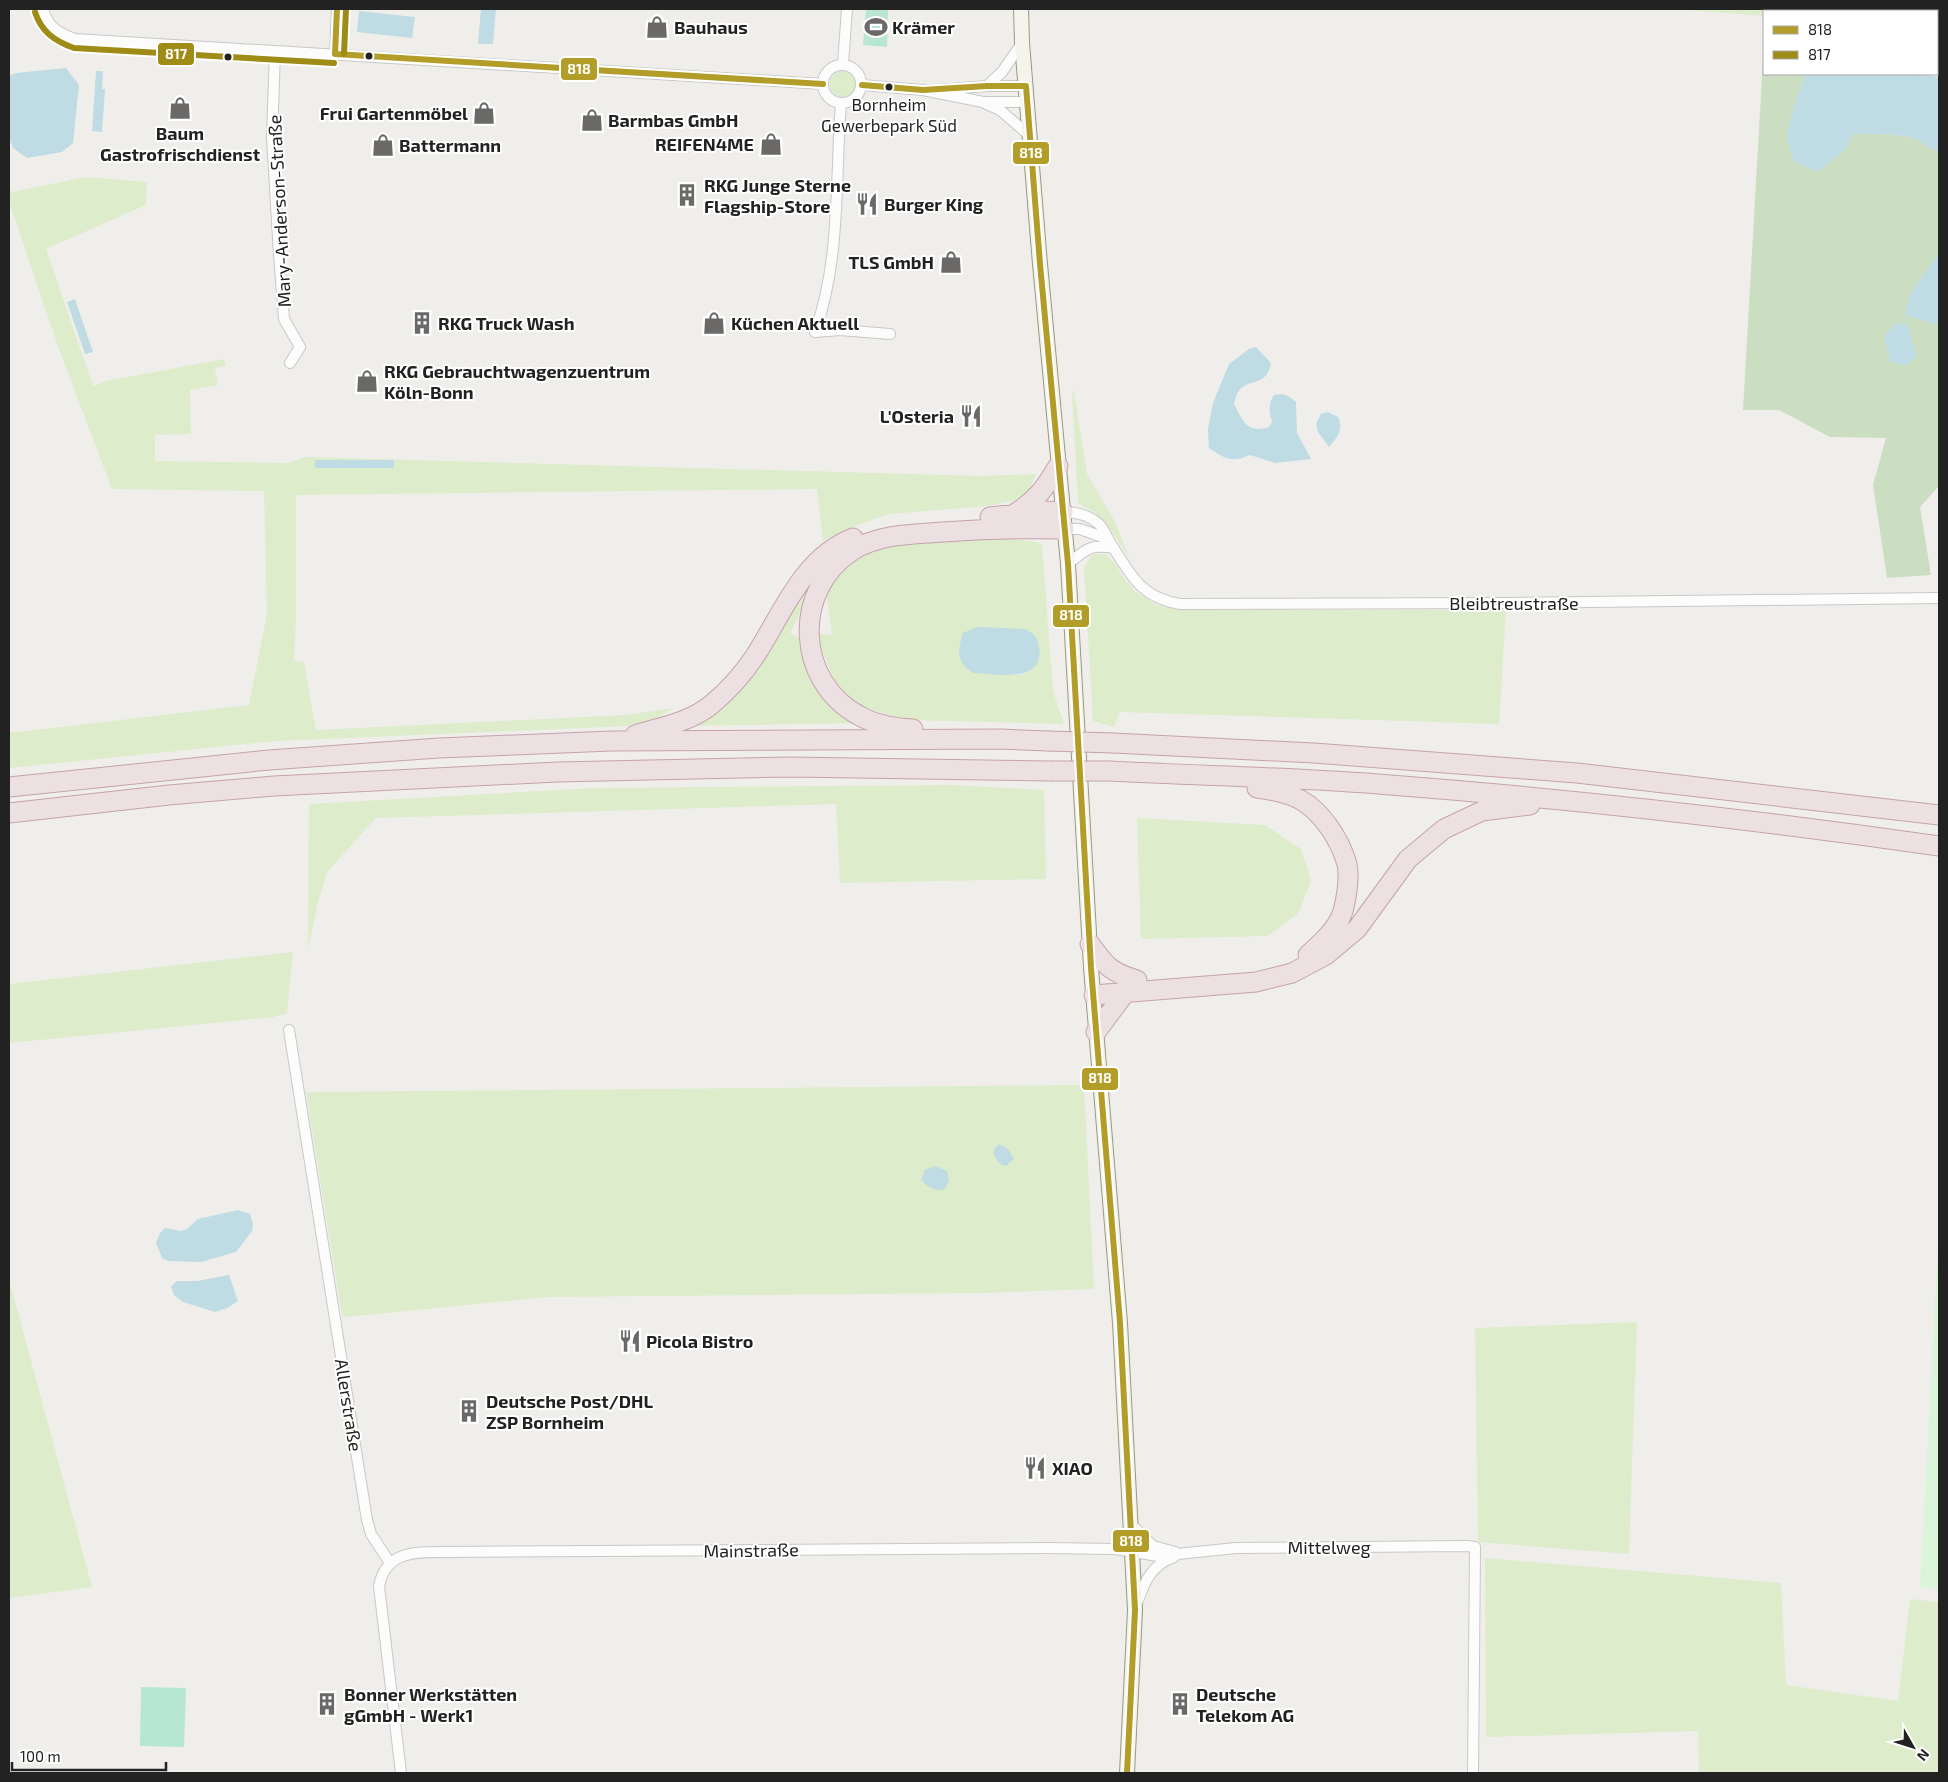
<svg xmlns="http://www.w3.org/2000/svg" width="1948" height="1782" viewBox="0 0 1948 1782" font-family="'Exo 2',sans-serif">
<style>
.grass{fill:#ddeccb;fill-rule:evenodd}
.forest{fill:#cbdec1}
.park{fill:#daf5da}
.pitch{fill:#b7e6d2}
.water{fill:#bfdbe3}
.lines{fill:none;stroke-linecap:round;stroke-linejoin:round}
.street-casing{stroke:#c9c8c7;stroke-width:12}
.secondary-casing{stroke:#999a82;stroke-width:16}
.highway-casing{stroke:#c5a2ac;stroke-width:21}
.street{stroke:#fdfcfc;stroke-width:10}
.secondary{stroke:#f4f4ed;stroke-width:14}
.highway{stroke:#ece0e2;stroke-width:19}
.highway-bridge-casing{stroke:#c5a2ac;stroke-width:21;stroke-linecap:butt}
.highway-bridge{stroke:#ece0e2;stroke-width:19}
.bus-1-casing{stroke:#fff;stroke-width:10}
.bus-2-casing{stroke:#fff;stroke-width:10}
.bus-1{stroke:#b39d29;stroke-width:6}
.bus-2{stroke:#9f8c17;stroke-width:6}
.bus-dot{fill:#222;stroke:#fff;stroke-width:2}
.labels{text-anchor:middle;dominant-baseline:central;stroke-width:4;stroke-linejoin:round;paint-order:stroke}
.bus-label{font-size:17px;fill:#222;stroke:#fff}
.poi-label{font-size:18px;font-weight:bold;fill:#222;stroke:#fff;text-anchor:start}
.street-label{font-size:18px;fill:#222;stroke:#fff}
.line-badge{stroke:#fff;stroke-width:2}
.badge-label{font-size:14px;text-anchor:middle;font-weight:bold;fill:#fff}
</style>
<rect width="100%" height="100%" fill="#f0eeeb"/>
<path class="grass" d="M1675 9H1939V30H1937V11H1764V16Z
M830 84a13 13 0 1 1 26 0a13 13 0 1 1-26 0Z
M86 177 147 182 146 205 46 249 93 386 106 381 224 359 226 366 215 368 218 385 190 390 191 434 155 435V461L289 463 305 457 981 476 1036 474 1026 498 988 506 889 514 847 529 823 541 817 489 296 495V618L294 661 304 662 316 730 625 715 674 708 657 718 629 726 277 741 9 768V733L249 705 267 614 264 491 112 489 59 349 9 202V185L12 192Z
M1072 391H1074L1087 474 1115 522 1130 559 1110 529 1095 513 1078 503Z
M1002 538 1037 542 1042 545 1053 691 1064 724 907 720 863 707 838 690 815 633 832 635 826 592 853 560 889 546ZM963 633 1039 648C1039 658 1035 672 1024 674 1013 677 987 673 975 673L959 657V645Z
M1105 554 1114 562 1123 577 1135 591 1156 605 1180 610H1506L1499 724 1120 712 1114 727 1093 721 1084 568 1092 555Z
M825 565 790 633 803 639 861 723 684 726 789 611Z
M951 785 1044 790 1046 879 840 883 836 804 376 818 327 872 317 906 308 950 309 804 595 788Z
M1137 818 1265 825 1301 849 1311 881 1298 914 1267 936 1141 939Z
M293 952 287 1013 274 1017 9 1043V984Z
M1084 1085 1094 1289 982 1293 549 1297 346 1317 342 1315 306 1092Z
M9 1279 92 1587 9 1598Z
M1637 1322 1629 1554 1478 1542 1475 1328Z
M1485 1558 1781 1583 1786 1685 1898 1701 1910 1599 1939 1602V1773H1699L1698 1731 1486 1737Z"/>
<path class="forest" d="M1764 42V74H1806L1796 99 1846 149 1852 134C1869 134 1900 133 1915 139 1924 143 1930 149 1939 152V253L1910 294 1939 321V305V486L1920 507 1931 575 1887 578 1873 485 1886 438 1830 437 1779 410H1743Z"/>
<path class="park" d="M1939 1227V1589L1920 1587Z"/>
<path class="pitch" d="M866 9H888L887 47 863 45Z
M141 1687 186 1688 184 1747 140 1746Z"/>
<path class="water" d="M481 9H496L493 44H478Z
M359 11 415 17 412 38 357 32Z
M66 68 79 85 73 143 62 152 27 158 13 148 9 137V76L16 73Z
M96 71H103L102 89H105L102 132 92 131Z
M1806 74H1919L1939 77V152C1930 149 1924 143 1915 139 1900 133 1869 134 1853 134L1846 149 1818 172 1794 162 1786 136 1796 99Z
M1939 253V321L1934 324 1905 315 1910 294Z
M75 299 93 352 85 354 67 302Z
M1896 323 1907 324 1917 356 1906 366 1890 361 1884 336Z
M1256 347 1271 363C1267 388 1248 377 1238 392 1236 395 1235 400 1234 404 1243 421 1247 434 1269 427L1272 422C1269 411 1268 405 1274 395 1284 393 1288 395 1296 402L1297 433 1311 459 1275 463 1250 455C1232 463 1225 459 1209 448L1208 429 1213 403 1229 364 1249 349Z
M1328 412 1338 417C1344 429 1337 438 1329 447L1318 432 1316 424 1321 414Z
M315 460H394V468H315Z
M977 627 1025 629C1033 632 1038 638 1039 647 1045 684 996 674 974 673 956 664 957 650 963 633Z
M999 1144 1008 1149 1014 1159 1006 1166 1000 1164 994 1155V1149Z
M935 1166 947 1171 949 1181 945 1189C935 1192 928 1187 921 1180L925 1170Z
M238 1210 250 1214 253 1224 252 1231 236 1252 201 1262 168 1261 162 1258 156 1243 160 1233 165 1228 181 1231 187 1229 198 1219Z
M229 1275 238 1301 227 1308 215 1312 183 1302 174 1295 171 1287 177 1281H197Z"/>
<g class="lines">
<defs>
<path id="street" d="M43 9C48 27 58 33 75 39L823 84
M275 52 272 137 279 255 284 319 300 347 290 363
M335 54 337 9
M843 64 847 9
M823 84a19 19 0 1 1 38 0a19 19 0 1 1-38 0Z
M862 85 923 90 983 102H1027
M987 86 1002 72 1022 43
M937 90 987 86H1026
M841 104C835 180 841 259 815 332L840 330 890 334
M986 104 1000 110 1029 135
M1063 512C1076 512 1089 515 1099 524 1104 529 1107 538 1111 544 1131 575 1141 598 1180 604L1511 603 1939 598
M1064 529H1080L1108 539
M1068 564C1087 549 1089 544 1114 548
M289 1030 367 1520 371 1534 390 1563
M1131 1524 1153 1546 1175 1552
M1136 1606C1144 1584 1150 1565 1174 1557
M401 1773 379 1586C386 1551 415 1552 444 1552L1047 1548 1115 1549 1158 1556 1236 1548 1467 1546 1475 1547 1473 1773"/>
<path id="secondary" d="M1021 9 1022 43 1040 264 1068 564 1091 968 1120 1323 1135 1610 1127 1773"/>
<path id="highway" d="M1014 514C1037 500 1045 488 1058 466
M990 517 1045 511 1063 512
M913 729C894 728 875 725 858 715 796 681 792 590 852 551 878 534 913 534 943 532 984 529 1024 528 1064 529
M635 735C661 727 691 722 712 704 729 690 743 674 755 656 783 613 802 558 853 538
M1113 743 1314 753 1577 773 1939 815
M1110 771C1203 776 1297 777 1390 785 1574 799 1757 820 1939 846
M9 787 269 760 439 748 612 741 1001 739 1048 741
M1257 788C1272 790 1288 793 1301 800 1323 813 1340 840 1347 864 1350 877 1346 902 1342 914 1336 930 1321 943 1308 955
M9 813 169 795 274 786 557 772 790 767 1050 771
M1090 944C1106 966 1110 972 1137 980
M1094 995 1256 982 1292 973 1326 955 1357 929 1408 859 1444 829 1482 811 1530 805
M1096 1032 1125 993"/>
</defs>
<use href="#street" class="street-casing"/>
<use href="#secondary" class="secondary-casing"/>
<use href="#highway" class="highway-casing"/>
<use href="#street" class="street"/>
<use href="#secondary" class="secondary"/>
<use href="#highway" class="highway"/>
<defs>
<path id="highway-bridge" d="M1048 741 1113 743
M1050 771H1110"/>
</defs>
<use href="#highway-bridge" class="highway-bridge-casing"/>
<use href="#highway-bridge" class="highway-bridge"/>
<defs>
<path id="bus-1" d="M335 54 823 84
M335 54 337 9
M862 85 923 90 987 86H1026L1040 264 1068 564 1091 968 1120 1323 1135 1610 1127 1773"/>
<path id="bus-2" d="M35 12C41 31 54 41 74 48L334 63
M344 54 346 9"/>
</defs>
<use href="#bus-1" class="bus-1-casing"/>
<use href="#bus-2" class="bus-2-casing"/>
<use href="#bus-1" class="bus-1"/>
<use href="#bus-2" class="bus-2"/>
</g>
<defs>
<symbol id="shop-bare" viewBox="-9 -9 18 18"><path d="M-5-2.5h2.3a2.7 3.5 0 0 1 5.4 0H5L5.5 6h-11ZM-1.5-2.5h3a1.5 2.3 0 0 0-3 0Z" fill="#6a6968" stroke="#fff" stroke-width="2.5" paint-order="stroke"/></symbol>
<symbol id="stadium-bare" viewBox="-9 -9 18 18"><path d="M0-5a6.5 5 0 1 0 0 10a6.5 5 0 1 0 0-10ZM-3.5-1.8h7v3.6h-7Z" fill="#6a6968" stroke="#fff" stroke-width="2.5" paint-order="stroke"/></symbol>
<symbol id="building-bare" viewBox="-9 -9 18 18"><path d="M-4-6H4V6H1V3H-1V6H-4ZM-2.5-4.3h1.7v1.8h-1.7ZM.8-4.3h1.7v1.8H.8ZM-2.5-1h1.7V.8h-1.7ZM.8-1h1.7V.8H.8Z" fill="#6a6968" stroke="#fff" stroke-width="2.5" paint-order="stroke"/></symbol>
<symbol id="restaurant-bare" viewBox="-9 -9 18 18"><path d="M-5-6h1v4h1v-4h1v4h1v-4h1v5L-1.5 .5V6h-2V.5L-5-1ZM5-6V6H3V1.5H1.5Q1.5-4 5-6Z" fill="#6a6968" stroke="#fff" stroke-width="2.5" paint-order="stroke"/></symbol>
</defs>
<g fill-rule="evenodd">
<use href="#shop-bare" x="641" y="11" width="32" height="32"/>
<use href="#stadium-bare" x="860" y="11" width="32" height="32"/>
<use href="#shop-bare" x="164" y="92" width="32" height="32"/>
<use href="#shop-bare" x="468" y="97" width="32" height="32"/>
<use href="#shop-bare" x="576" y="104" width="32" height="32"/>
<use href="#shop-bare" x="755" y="128" width="32" height="32"/>
<use href="#shop-bare" x="367" y="129" width="32" height="32"/>
<use href="#building-bare" x="671" y="179" width="32" height="32"/>
<use href="#restaurant-bare" x="851" y="188" width="32" height="32"/>
<use href="#shop-bare" x="935" y="246" width="32" height="32"/>
<use href="#building-bare" x="406" y="307" width="32" height="32"/>
<use href="#shop-bare" x="698" y="307" width="32" height="32"/>
<use href="#shop-bare" x="351" y="365" width="32" height="32"/>
<use href="#restaurant-bare" x="955" y="400" width="32" height="32"/>
<use href="#restaurant-bare" x="614" y="1325" width="32" height="32"/>
<use href="#building-bare" x="453" y="1395" width="32" height="32"/>
<use href="#restaurant-bare" x="1019" y="1452" width="32" height="32"/>
<use href="#building-bare" x="311" y="1688" width="32" height="32"/>
<use href="#building-bare" x="1164" y="1688" width="32" height="32"/>
</g>
<g class="bus-dot">
<circle cx="369" cy="56" r="4.5"/>
<circle cx="228" cy="57" r="4.5"/>
<circle cx="889" cy="87" r="4.5"/>
</g>
<g class="labels">
<g class="bus-label">
<text x="889" y="104">Bornheim<tspan x="889" dy="21">Gewerbepark Süd</tspan></text>
</g>
<g class="poi-label">
<text x="674" y="27">Bauhaus</text>
<text x="892" y="27">Krämer</text>
<text x="468" y="113" text-anchor="end">Frui Gartenmöbel</text>
<text x="608" y="120">Barmbas GmbH</text>
<text x="180" y="133" text-anchor="middle">Baum<tspan x="180" dy="21">Gastrofrischdienst</tspan></text>
<text x="754" y="144" text-anchor="end">REIFEN4ME</text>
<text x="399" y="145">Battermann</text>
<text x="704" y="185">RKG Junge Sterne<tspan x="704" dy="21">Flagship-Store</tspan></text>
<text x="884" y="204">Burger King</text>
<text x="934" y="262" text-anchor="end">TLS GmbH</text>
<text x="438" y="323">RKG Truck Wash</text>
<text x="731" y="323">Küchen Aktuell</text>
<text x="384" y="371">RKG Gebrauchtwagenzuentrum<tspan x="384" dy="21">Köln-Bonn</tspan></text>
<text x="954" y="416" text-anchor="end">L'Osteria</text>
<text x="646" y="1341">Picola Bistro</text>
<text x="486" y="1401">Deutsche Post/DHL<tspan x="486" dy="21">ZSP Bornheim</tspan></text>
<text x="1052" y="1468">XIAO</text>
<text x="344" y="1694">Bonner Werkstätten<tspan x="344" dy="21">gGmbH - Werk1</tspan></text>
<text x="1196" y="1694">Deutsche<tspan x="1196" dy="21">Telekom AG</tspan></text>
</g>
<g class="street-label">
<text transform="translate(279 211) rotate(-93)">Mary-Anderson-Straße</text>
<text x="1514" y="603">Bleibtreustraße</text>
<text transform="translate(349 1405) rotate(81)">Allerstraße</text>
<text x="1329" y="1547">Mittelweg</text>
<text transform="translate(751 1550) rotate(-1)">Mainstraße</text>
</g>
</g>
<g class="line-badge">
<rect x="157" y="42" width="38" height="24" rx="5" fill="#9f8c17"/>
<rect x="560" y="57" width="38" height="24" rx="5" fill="#b39d29"/>
<rect x="1012" y="141" width="38" height="24" rx="5" fill="#b39d29"/>
<rect x="1052" y="604" width="38" height="24" rx="5" fill="#b39d29"/>
<rect x="1081" y="1067" width="38" height="24" rx="5" fill="#b39d29"/>
<rect x="1112" y="1529" width="38" height="24" rx="5" fill="#b39d29"/>
</g>
<g class="badge-label">
<text x="176" y="59">817</text>
<text x="579" y="74">818</text>
<text x="1031" y="158">818</text>
<text x="1071" y="620">818</text>
<text x="1100" y="1083">818</text>
<text x="1131" y="1546">818</text>
</g>
<rect width="1948" height="1782" fill="none" stroke="#222222" stroke-width="20"/>
<rect x="1763" y="10" width="175" height="65" fill="#ffffff" stroke="#a7a7a7"/>
<rect x="1773" y="26" width="25" height="8" fill="#b39d29" stroke="#a7a7a7"/>
<text x="1808" y="35" font-size="15" fill="#222222">818</text>
<rect x="1773" y="51" width="25" height="8" fill="#9f8c17" stroke="#a7a7a7"/>
<text x="1808" y="60" font-size="15" fill="#222222">817</text>
<g transform="translate(1913 1747) rotate(129)" stroke="#ffffff" stroke-width="4" paint-order="stroke">
<path d="M0-4L9 19L0 12L-9 19Z" fill="#222222"/>
<text y="-8" font-size="14" font-weight="bold" text-anchor="middle" fill="#222222">N</text>
</g>
<path d="M12 1762v8h154v-8" fill="none" stroke="#222222" stroke-width="2.5"/>
<text x="20" y="1762" font-size="15" fill="#222222" stroke="#ffffff" stroke-width="4" paint-order="stroke">100 m</text>
</svg>
